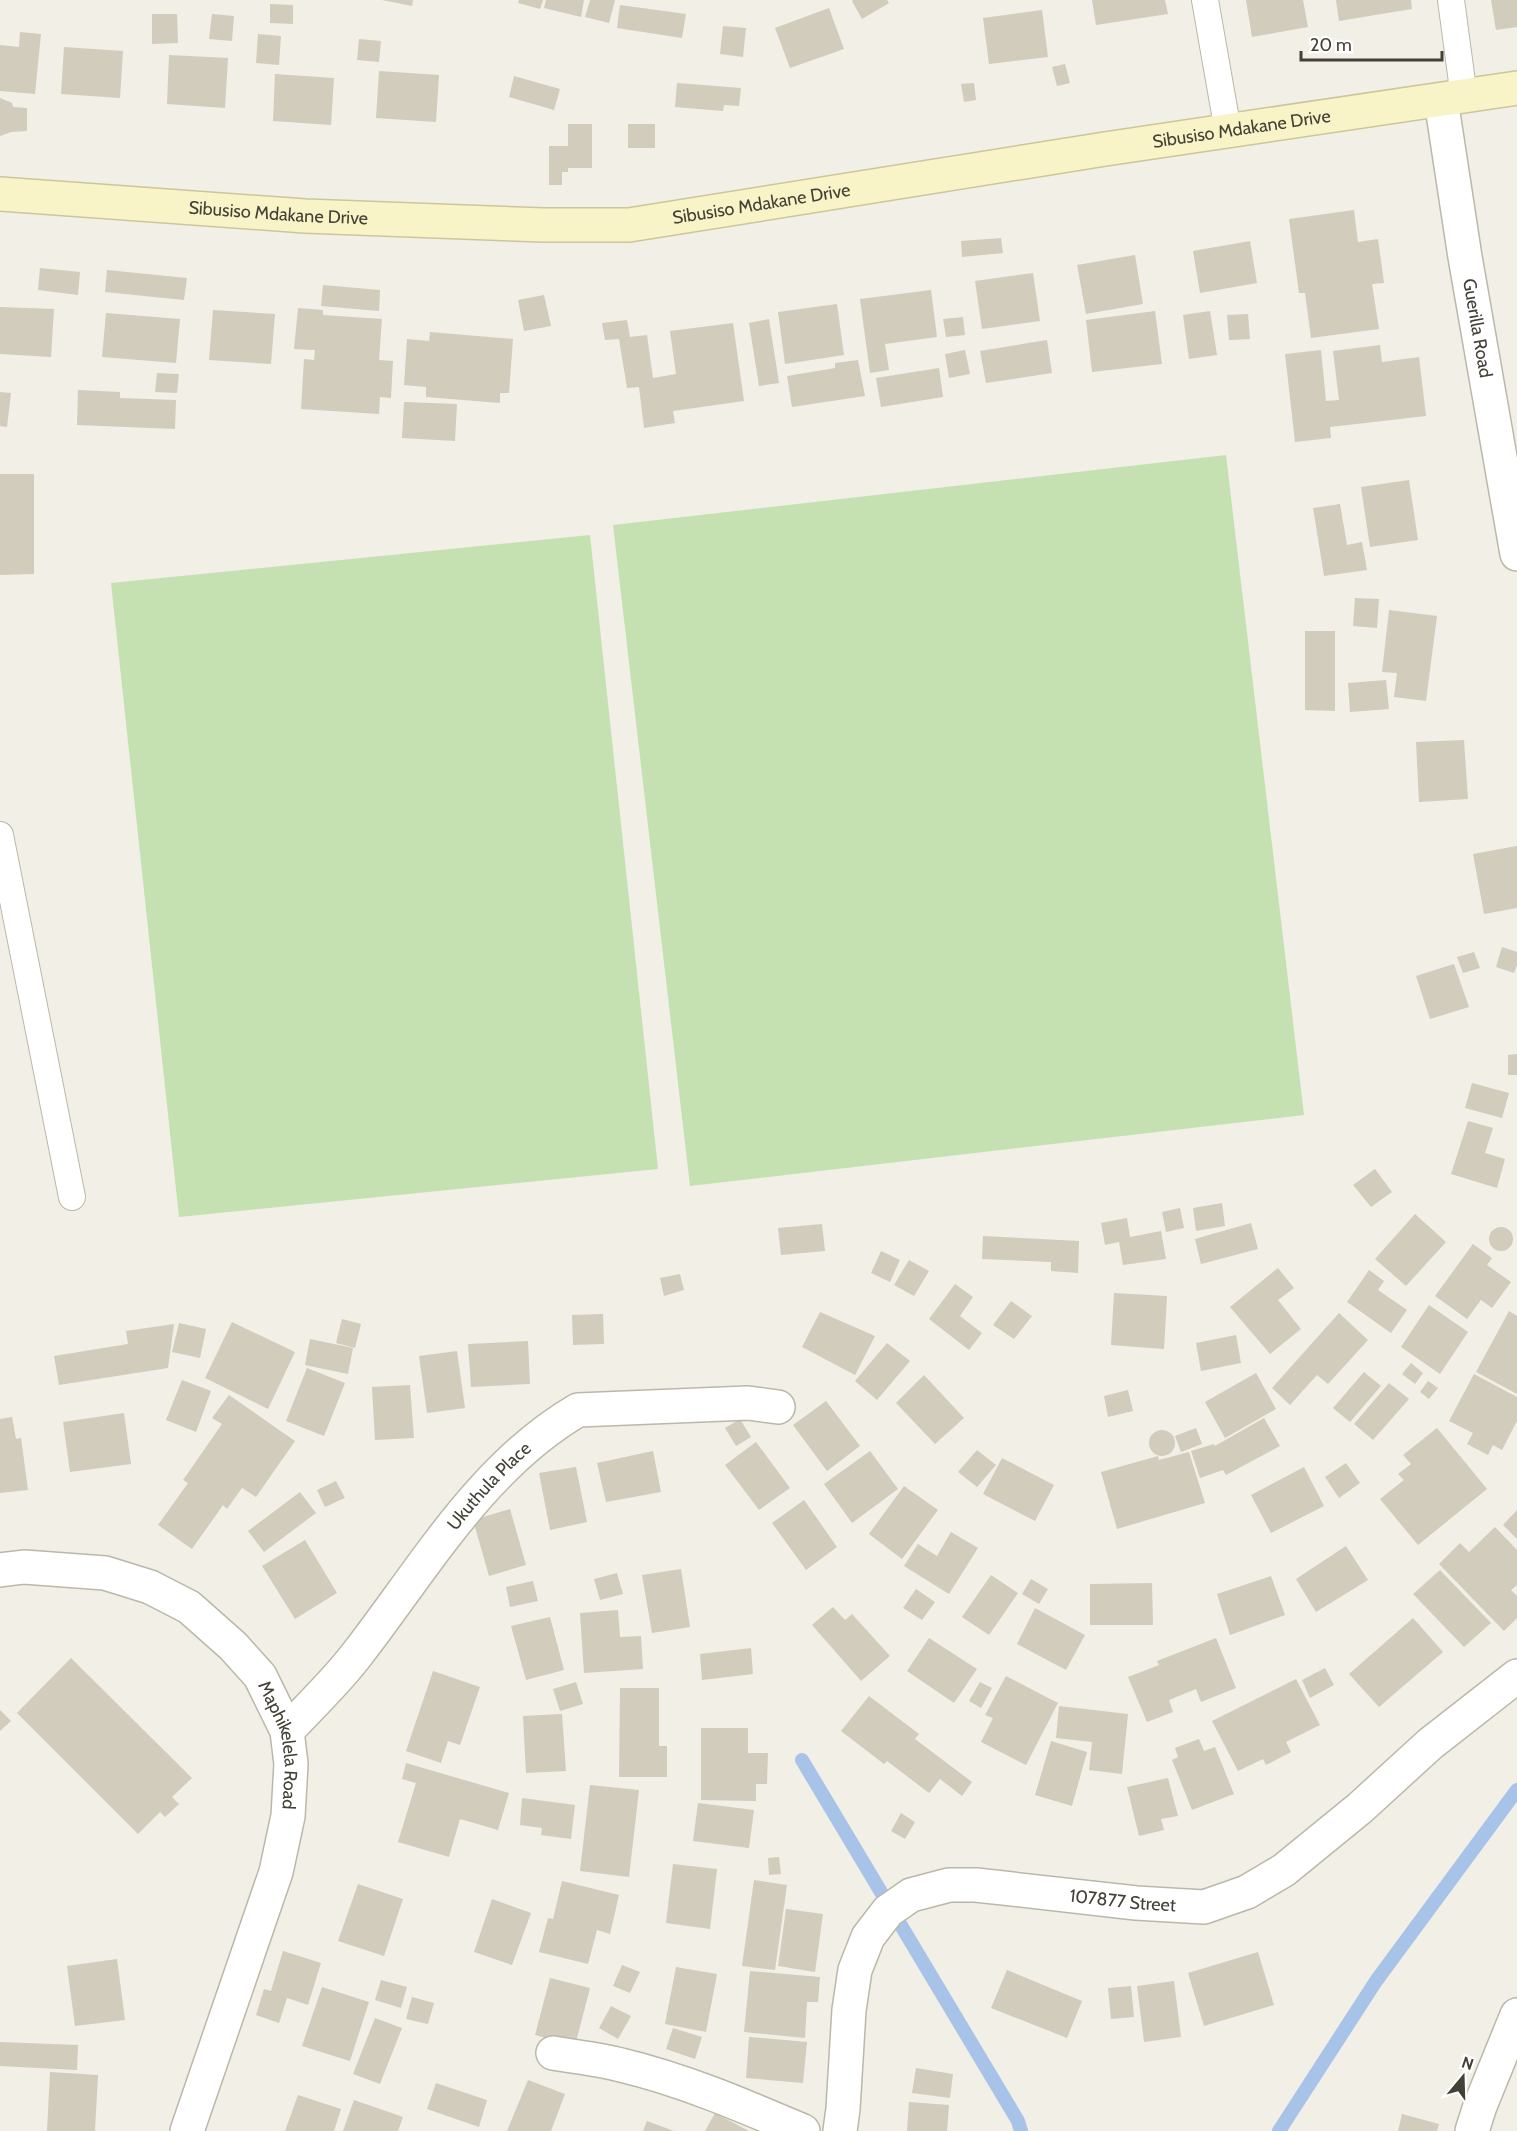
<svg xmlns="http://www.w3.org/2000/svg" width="1517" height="2131" viewBox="0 0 1517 2131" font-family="Cabin,sans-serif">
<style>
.green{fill:#c5e1b2}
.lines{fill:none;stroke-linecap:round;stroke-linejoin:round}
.stream{stroke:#a8c3e8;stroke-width:14}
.building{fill:#d1ccbc}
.lane-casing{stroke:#bbb8a9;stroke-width:28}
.street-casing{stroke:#bbb8a9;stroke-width:36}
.secondary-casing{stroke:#ccc69a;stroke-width:36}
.lane{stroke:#fff;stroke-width:26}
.street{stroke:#fff;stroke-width:33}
.secondary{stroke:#f8f4c8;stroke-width:33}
.labels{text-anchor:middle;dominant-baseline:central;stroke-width:4.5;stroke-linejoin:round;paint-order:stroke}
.street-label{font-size:18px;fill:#434036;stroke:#fff}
</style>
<rect width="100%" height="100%" fill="#f1efe6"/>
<path class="green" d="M1226 455 1304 1115 690 1186 613 525Z
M590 535 658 1169 179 1217 111 583Z"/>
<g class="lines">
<path class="stream" d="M802 1760 1018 2121 1021 2131
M1279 2131 1376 1981 1517 1790"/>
</g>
<path class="building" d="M382 0H413L412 6Z
M519 0H543L540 9 518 3Z
M546 0H584L581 17 544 8Z
M590 0H615L609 23 585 17Z
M853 0H887L889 3 862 19 852 1Z
M1092 0H1165L1168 14 1096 25Z
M1246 0H1303L1308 27 1252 37Z
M1336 0H1411L1412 9 1339 21Z
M1491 0H1517V27L1496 30Z
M270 4 293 5V24L270 23Z
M620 5 686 14 682 38 617 28Z
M829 8 844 49 790 68 775 28Z
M1042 10 1048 57 989 64 983 18Z
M152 14H177L178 43 152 44Z
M212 14 234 16 232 41 209 39Z
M723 26 746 28 743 57 720 54Z
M20 32 41 34 35 94 0 91V45L19 47Z
M258 34 281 36 279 65 256 63Z
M359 39 381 41 379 62 357 60Z
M64 47 123 51 120 98 61 94Z
M169 55 228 58 225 108 167 104Z
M1065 64 1070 83 1057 86 1052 67Z
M379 71 439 75 436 122 376 118Z
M275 74 334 78 331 125 273 121Z
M514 76 560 89 554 110 509 97Z
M677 83 741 88 739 106 724 105 723 111 675 107Z
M974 83 976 100 964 102 961 84Z
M0 98 12 103 13 107 27 108V131L11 132 0 136Z
M568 124H592V168H568V172H562V185H549V146H568Z
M628 124H655V148H628Z
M1354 210 1358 242 1378 239 1384 283 1372 284 1379 329 1311 338 1305 293H1299L1289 219Z
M1001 238 1003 253 962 257 961 241Z
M1250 241 1257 283 1200 293 1193 251Z
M1135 255 1143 304 1086 314 1077 265Z
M40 268 80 272 78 295 38 290Z
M107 270 187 278 184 300 105 292Z
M1033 273 1040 321 982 329 975 281Z
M323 285 380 290 379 311 321 306Z
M931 290 937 337 885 344 889 370 870 373 860 299Z
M544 295 551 326 524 331 518 300Z
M837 304 844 355 785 364 778 312Z
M0 307 54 309 51 357 0 354Z
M298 308 323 310V315L382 319 379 360 393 361 391 398 380 397 379 414 301 409 304 359 314 360 315 350 294 349Z
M213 310 275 314 271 364 209 360Z
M1155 311 1162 364 1092 372 1086 320Z
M1210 311 1217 355 1189 359 1183 315Z
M106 313 180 319 176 363 102 357Z
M1248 314 1250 339 1229 340 1227 315Z
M963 317 965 335 946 337 943 319Z
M769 319 779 383 759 386 749 323Z
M627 320 630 337 647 335 653 378 676 374 670 331 733 323 744 401 673 411 675 423 644 428 639 387 627 388 619 339 605 340 602 323Z
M430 332 513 339 509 393H500V403L426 397V387L404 385 407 339 429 341Z
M1047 340 1052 373 986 383 980 351Z
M1380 345 1382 362 1419 357 1426 416 1330 427 1331 438 1295 442 1285 354 1321 350 1326 401 1339 400 1333 351Z
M965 350 970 374 949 378 945 354Z
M858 360 865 396 792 407 787 376 835 368V363Z
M939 368 943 397 881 407 876 378Z
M157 373 179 374 177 393 155 392Z
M78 390 120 392V398L176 400 175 429 77 425Z
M0 392 11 393 7 427 0 426Z
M404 402 457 404 455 441 402 438Z
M0 474H34V574L0 575Z
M1409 480 1418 540 1370 547 1361 487Z
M1340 504 1347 545 1362 542 1367 570 1324 576 1313 508Z
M1355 598 1379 599 1377 628 1353 626Z
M1389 610 1437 616 1426 701 1394 697 1397 673 1382 672Z
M1305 631H1335V711L1305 710Z
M1386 680 1389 709 1350 712 1348 683Z
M1464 740 1468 799 1419 802 1416 742Z
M1517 846V908L1484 914 1473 854Z
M1502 947 1517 952V965L1514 973 1496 967Z
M1474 952 1480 968 1463 973 1457 957Z
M1454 964 1469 1007 1430 1019 1416 976Z
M1517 1054V1075H1508V1055Z
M1472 1083 1509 1093 1502 1118 1465 1108Z
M1468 1121 1493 1128 1485 1153 1505 1159 1497 1188 1451 1174Z
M1375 1169 1392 1192 1371 1207 1353 1185Z
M1222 1203 1225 1226 1196 1231 1193 1208Z
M1180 1208 1184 1228 1166 1232 1162 1212Z
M1415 1214 1446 1242 1406 1286 1375 1259Z
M1127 1218 1130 1237 1161 1231 1166 1259 1123 1265 1119 1242 1105 1245 1101 1223Z
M1251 1223 1258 1249 1201 1264 1195 1239Z
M822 1224 825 1251 781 1255 778 1228Z
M1489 1239a12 12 0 1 1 24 0a12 12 0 1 1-24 0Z
M983 1236 1079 1241 1078 1273 1051 1271V1262L982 1259Z
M1473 1244 1492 1258 1487 1265 1511 1282 1492 1308 1481 1300 1467 1319 1435 1296Z
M881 1251 900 1260 890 1282 871 1273Z
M909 1260 929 1271 914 1296 894 1285Z
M1278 1268 1294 1288 1278 1300 1301 1329 1270 1354 1230 1307Z
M1369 1270 1384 1281 1378 1290 1407 1310 1391 1333 1347 1302Z
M680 1274 684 1290 664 1296 660 1278Z
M955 1284 973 1297 960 1316 982 1333 969 1350 929 1319Z
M1114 1293 1167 1296 1164 1349 1111 1345Z
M1011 1301 1032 1316 1014 1339 993 1325Z
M1429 1305 1468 1332 1440 1374 1401 1347Z
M1509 1311 1517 1316V1394L1476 1372Z
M820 1312 875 1336 855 1375 802 1347Z
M1339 1313 1368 1340 1328 1384 1317 1375 1290 1405 1272 1388Z
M603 1314 604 1344 573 1345 572 1315Z
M342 1319 361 1324 355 1348 336 1343Z
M232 1322 295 1352 268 1409 205 1378Z
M179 1323 206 1329 200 1358 172 1352Z
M174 1324 168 1368 59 1385 54 1356 128 1344 126 1331Z
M1236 1335 1241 1363 1201 1371 1196 1343Z
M310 1339 353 1348 348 1374 305 1365Z
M528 1341 530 1384 471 1387 468 1344Z
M887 1343 910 1361 877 1400 855 1381Z
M457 1351 465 1408 427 1413 419 1356Z
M1411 1363 1423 1373 1415 1384 1402 1374Z
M307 1368 345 1383 324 1436 286 1421Z
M1364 1372 1381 1386 1350 1422 1333 1408Z
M1256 1373 1276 1409 1225 1438 1205 1402Z
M1474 1374 1517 1397V1421L1502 1450 1493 1445 1488 1455 1467 1444 1473 1433 1449 1421Z
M924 1375 964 1418 935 1444 896 1403Z
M182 1380 211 1391 196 1432 166 1420Z
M1428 1381 1438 1388 1429 1399 1420 1392Z
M1389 1383 1409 1399 1373 1440 1354 1424Z
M410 1385 414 1438 375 1440 372 1387Z
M1128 1390 1133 1411 1108 1417 1104 1396Z
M229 1395 295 1441 256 1497 242 1488 227 1509 223 1505 192 1549 158 1525 188 1483 183 1480 222 1424 212 1418Z
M826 1401 860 1446 827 1471 793 1425Z
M124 1413 131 1464 70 1472 63 1422Z
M12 1417 16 1439 21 1438 28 1490 0 1493V1419Z
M1264 1418 1280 1446 1226 1475 1223 1470 1200 1478 1191 1451 1214 1444 1215 1446Z
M740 1419 751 1437 736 1446 725 1428Z
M1196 1428 1202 1444 1181 1452 1175 1436Z
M1437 1428 1487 1489 1418 1545 1380 1499 1404 1480 1398 1474 1411 1464 1403 1455Z
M1149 1443a13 13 0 1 1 26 0a13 13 0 1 1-26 0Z
M756 1442 790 1488 759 1510 725 1465Z
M977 1450 996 1465 977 1487 958 1472Z
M653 1451 661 1492 606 1502 597 1463Z
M870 1451 898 1489 852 1523 824 1484Z
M1189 1452 1205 1503 1117 1529 1101 1472 1158 1456 1159 1460Z
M1002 1458 1054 1485 1035 1521 983 1494Z
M1346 1463 1360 1483 1339 1498 1325 1477Z
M576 1467 587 1522 550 1530 539 1473Z
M1304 1467 1324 1506 1271 1533 1251 1495Z
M336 1481 345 1498 325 1507 317 1490Z
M904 1486 938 1510 902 1559 869 1534Z
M300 1492 316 1513 264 1552 248 1531Z
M804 1500 837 1547 806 1570 772 1523Z
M510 1509 526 1565 489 1576 473 1520Z
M1517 1510V1539L1503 1525Z
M1495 1527 1517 1550V1585L1511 1590 1517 1596V1618L1504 1631 1439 1564 1460 1543 1469 1552Z
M951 1532 978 1548 949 1594 904 1566 918 1544 937 1556Z
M305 1540 337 1593 295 1619 262 1566Z
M1346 1546 1368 1580 1316 1612 1296 1579Z
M681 1569 690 1627 652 1633 642 1575Z
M1440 1570 1491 1623 1464 1647 1413 1594Z
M617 1573 623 1594 600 1600 594 1579Z
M991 1575 1018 1593 989 1635 962 1617Z
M1271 1576 1285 1615 1230 1635 1217 1594Z
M1031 1579 1048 1589 1039 1604 1022 1594Z
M533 1581 538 1601 510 1607 506 1587Z
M1152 1583 1153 1625H1090V1584Z
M916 1589 935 1602 922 1620 903 1608Z
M833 1607 845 1620 852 1614 890 1656 861 1681 812 1625Z
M1035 1608 1085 1635 1066 1670 1017 1644Z
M618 1610 620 1637 641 1636 643 1669 584 1673 580 1613Z
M550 1617 564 1670 526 1680 511 1626Z
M1413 1618 1443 1652 1379 1707 1349 1674Z
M929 1638 977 1669 954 1703 907 1671Z
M1216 1638 1236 1688 1201 1702 1196 1689 1169 1700 1173 1712 1147 1722 1128 1677 1159 1665 1157 1661Z
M751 1648 753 1674 702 1680 700 1654Z
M71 1658 192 1778 172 1797 179 1804 165 1817 160 1812 138 1834 17 1713Z
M1325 1668 1334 1685 1310 1698 1302 1680Z
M433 1671 480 1687 460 1745 448 1741 441 1763 406 1751Z
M1006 1676 1058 1703 1026 1765 981 1742 993 1718 985 1715Z
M1296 1679 1320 1725 1286 1742 1291 1752 1266 1765 1263 1759 1238 1771 1212 1721Z
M576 1682 583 1704 560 1711 553 1689Z
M980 1682 992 1688 981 1708 969 1701Z
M620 1688H659V1746H667V1777H619Z
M869 1696 919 1734 915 1739 972 1782 962 1796 940 1779 929 1793 887 1761 884 1764 841 1731Z
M1059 1706 1128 1714 1122 1774 1089 1770 1092 1742 1056 1738Z
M0 1710 11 1721 0 1731Z
M562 1714 566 1771 526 1773 523 1716Z
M701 1728H748V1753H768L767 1784H756V1801L701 1800Z
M1199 1739 1204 1751 1215 1747 1234 1794 1192 1810 1172 1760 1178 1757 1175 1748Z
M1051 1741 1087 1752 1072 1806 1035 1795Z
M406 1763 509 1793 498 1830 460 1819 449 1857 398 1842 416 1783 402 1779Z
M1168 1778 1178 1816 1161 1819 1164 1830 1139 1836 1127 1787Z
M590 1785 639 1790 629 1877 580 1871Z
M522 1798 575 1805 571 1839 541 1835 542 1828 520 1825Z
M698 1803 754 1810 749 1848 693 1841Z
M901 1813 915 1822 905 1839 891 1831Z
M779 1857 781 1874 769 1875 768 1858Z
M673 1864 717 1869 710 1929 666 1923Z
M754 1880 787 1885 775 1970 742 1966Z
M562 1881 619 1895 610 1934 597 1930 588 1964 539 1952 548 1918 553 1919Z
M358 1884 403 1899 384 1956 338 1941Z
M492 1899 531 1913 512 1965 474 1952Z
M786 1909 823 1914 815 1972 778 1966Z
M283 1951 321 1963 308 2005 287 1998 279 2023 256 2015 264 1989 271 1991Z
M1258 1952 1274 2005 1204 2026 1188 1973Z
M117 1959 125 2020 75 2026 67 1966Z
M622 1965 640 1972 630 1993 613 1986Z
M676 1967 717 1974 706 2032 665 2024Z
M1007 1970 1082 2001 1067 2038 991 2008Z
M750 1971 820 1977 818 2002H807L805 2038 744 2032Z
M550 1978 590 1988 575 2046 535 2035Z
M381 1980 407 1987 401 2008 375 2000Z
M1174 1981 1181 2037 1144 2042 1137 1986Z
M1131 1986 1134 2017 1111 2019 1108 1988Z
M322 1987 369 2002 350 2061 302 2046Z
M412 1997 434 2003 428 2024 406 2019Z
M611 2006 631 2016 618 2039 599 2028Z
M375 2018 402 2028 380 2084 353 2074Z
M673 2028 702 2037 695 2059 666 2049Z
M749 2037 807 2042 803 2083 746 2078Z
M0 2042 78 2045 77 2070 0 2066Z
M916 2068 953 2074 950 2098 912 2093Z
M50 2072 98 2075 95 2131H47Z
M528 2080 565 2094 551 2131H507Z
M436 2083 487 2100 479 2127 427 2109Z
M298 2095 341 2109 334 2131H285Z
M354 2100 403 2117 398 2131H343Z
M909 2102 949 2105 947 2131H907Z
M715 2113 749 2131H705Z
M1402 2114 1439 2124 1437 2131H1398Z
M647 2121 674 2131H643Z"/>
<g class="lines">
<defs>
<path id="lane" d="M1205 0 1228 131
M1451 0 1464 97
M0 835 72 1197"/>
<g id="street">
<path id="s1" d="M1441 100 1465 257 1517 554"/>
<path id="s2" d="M0 1570 24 1567 105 1573 150 1587 189 1607 233 1646 260 1676 287 1731 291 1764 288 1816 276 1872 187 2131"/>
<path id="s3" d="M287 1731C310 1706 337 1681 358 1653 424 1568 482 1466 578 1410L748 1403 778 1407"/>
<path d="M553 2053C576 2057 599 2059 621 2065 684 2080 744 2106 803 2131"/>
<path id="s4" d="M840 2131 843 2109 849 2010 855 1970 868 1937 888 1911 911 1895 949 1885H976L1136 1903 1204 1907 1247 1892 1284 1870 1360 1808 1430 1744 1517 1676"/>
<path d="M1472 2131 1480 2106 1517 2015"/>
</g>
<g id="secondary">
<path id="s5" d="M0 194 305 216 544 225H629L1105 149 1517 88"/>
</g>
</defs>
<use href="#lane" class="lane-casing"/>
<use href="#street" class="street-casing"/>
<use href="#secondary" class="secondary-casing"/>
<use href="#lane" class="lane"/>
<use href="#street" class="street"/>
<use href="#secondary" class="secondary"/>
</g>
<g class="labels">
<g class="street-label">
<text stroke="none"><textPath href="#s5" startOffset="1250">Sibusiso Mdakane Drive</textPath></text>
<text stroke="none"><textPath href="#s5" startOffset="764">Sibusiso Mdakane Drive</textPath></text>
<text stroke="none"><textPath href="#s5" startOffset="279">Sibusiso Mdakane Drive</textPath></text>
<text stroke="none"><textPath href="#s1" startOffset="231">Guerilla Road</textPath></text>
<text stroke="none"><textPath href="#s3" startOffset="318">Ukuthula Place</textPath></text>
<text stroke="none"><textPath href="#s2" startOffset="369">Maphikelela Road</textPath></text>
<text stroke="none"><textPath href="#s4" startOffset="472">107877 Street</textPath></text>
</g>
</g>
<g transform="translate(1463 2077) rotate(19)" stroke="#ffffff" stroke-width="4.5" paint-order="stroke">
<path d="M0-4.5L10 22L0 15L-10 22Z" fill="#434036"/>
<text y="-9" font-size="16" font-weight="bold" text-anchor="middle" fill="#434036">N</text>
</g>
<path d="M1301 51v9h141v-9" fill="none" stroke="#434036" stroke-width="3"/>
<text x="1310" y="51" font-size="18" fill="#434036" stroke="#ffffff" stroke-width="4.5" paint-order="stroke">20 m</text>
</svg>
